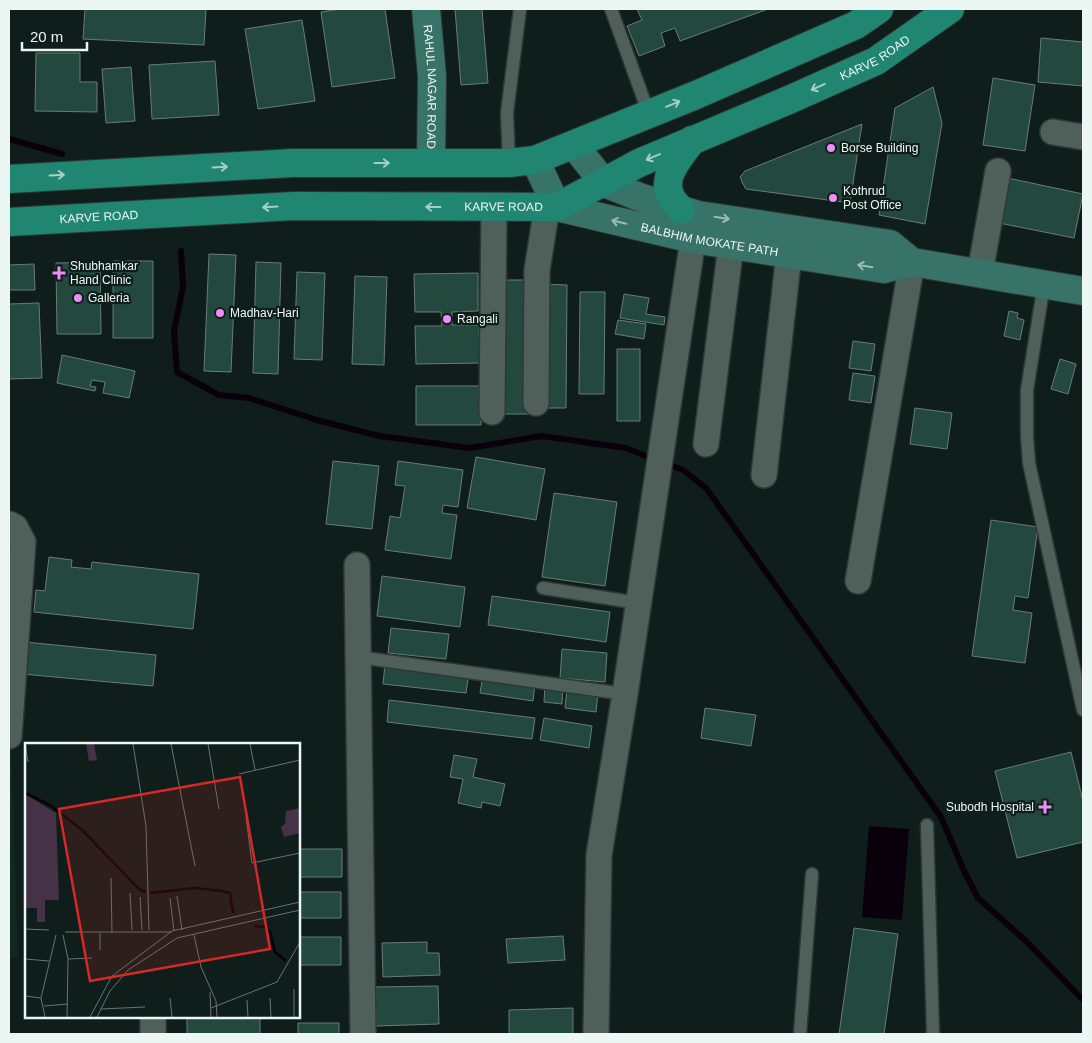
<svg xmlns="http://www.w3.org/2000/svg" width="1092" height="1043" viewBox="0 0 1092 1043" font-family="Arial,sans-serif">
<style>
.built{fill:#102821}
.water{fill:#0a000c}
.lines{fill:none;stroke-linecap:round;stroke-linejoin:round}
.stream{stroke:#0a000c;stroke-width:6}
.building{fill:#23493f;stroke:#697b75}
.lane-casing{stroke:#2f3834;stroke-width:15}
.street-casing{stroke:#2f3834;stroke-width:28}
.secondary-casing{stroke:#2f3834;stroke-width:30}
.primary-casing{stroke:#2f3834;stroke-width:30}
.lane{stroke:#4f605b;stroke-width:12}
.street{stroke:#4f605b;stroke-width:25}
.secondary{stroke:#377367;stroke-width:28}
.primary{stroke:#208672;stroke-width:28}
.oneway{stroke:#a5cfc5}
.oneway2{stroke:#9bbbb3}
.poi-dot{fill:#ee8cf9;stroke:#0f1e1a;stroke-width:2}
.labels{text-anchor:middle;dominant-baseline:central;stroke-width:4.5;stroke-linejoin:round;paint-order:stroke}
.street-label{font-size:12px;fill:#ecf6f2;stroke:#0f1e1a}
.poi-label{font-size:12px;fill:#ecf6f2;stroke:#0f1e1a;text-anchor:start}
.inset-river{fill:none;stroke:#0a000c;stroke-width:2.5}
.inset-road{fill:none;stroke:#677470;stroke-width:1}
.view{fill:#d62828;fill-opacity:0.15;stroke:#d62828;stroke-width:2.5}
.inset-edge{fill:none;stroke:#ecf6f2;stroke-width:2.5}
</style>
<rect width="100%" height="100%" fill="#0f1e1a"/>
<path class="built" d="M9 671 18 957 9 958Z"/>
<path class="water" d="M869 826 909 829 902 920 862 917Z"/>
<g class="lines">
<path class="stream" d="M9 139 62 154
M181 251 183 287 174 331 177 372 219 395 249 398 317 420 379 436 470 448 541 436 626 448 656 460
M665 463 683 470 706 488 941 817 964 871 978 898 1027 942 1083 1000"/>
</g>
<path class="building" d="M85 9H206L204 45 83 39Z
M340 9H385L395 78 332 87 321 12Z
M455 9H482L488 83 461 85Z
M637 9H768L680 41 675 28 661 33 665 46 639 56 627 26 642 20Z
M302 20 315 101 258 109 245 29Z
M1041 38 1083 42V86L1038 82Z
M36 53H80V82H97V112L35 111Z
M215 61 219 115 152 119 149 65Z
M131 67 135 121 106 123 102 69Z
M993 78 1035 85 1025 151 983 145Z
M933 87 942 123 925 224 879 215 895 108Z
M862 124 850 203 746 189 743 184 740 177 745 171Z
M1003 177 1083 194 1074 238 994 222Z
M209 254 236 255 231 372 204 371Z
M113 261H153V338H113Z
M100 262 101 334H57L56 263Z
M256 262 281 263 278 374 253 373Z
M34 264 35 290H9V265Z
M297 272 325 273 322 360 294 359Z
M478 273V311L452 312V325H479L480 363 416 364 415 326H442L441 312H415L414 274Z
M355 276 387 277 384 365 352 364Z
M505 280H529V414H505Z
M544 284 567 285 566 408H543Z
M580 292H605L604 394H579Z
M624 294 649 298 646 314 665 317 664 325 620 318Z
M39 303 42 378 9 379V304Z
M1009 311 1018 313 1017 318 1024 320 1020 340 1004 336Z
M618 320 646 324 644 339 615 334Z
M853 341 875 344 871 371 849 368Z
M617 349H640V421H617Z
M62 355 135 371 129 398 103 393 105 382 92 380 90 386 96 387 95 391 57 383Z
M1060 359 1076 364 1068 394 1051 389Z
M853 373 875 376 871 403 849 400Z
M416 386H481V425H416Z
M915 408 952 413 947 449 910 444Z
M476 457 545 469 536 520 467 508Z
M333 461 379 466 372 529 326 524Z
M398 461 463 470 458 507 443 505 442 513 457 515 451 559 385 550 390 516 400 518 405 486 395 485Z
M554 493 617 502 605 586 542 577Z
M991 520 1038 527 1028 598 1015 596 1013 610 1032 613 1025 663 972 656Z
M49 557 72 560 71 567 91 569 92 562 199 574 193 629 34 612 36 590 45 591Z
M382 576 465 587 460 627 377 616Z
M492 596 610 612 606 642 488 625Z
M391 628 449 634 446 659 388 653Z
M25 642 156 655 153 686 22 674Z
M562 649 607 653 605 682 560 678Z
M385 664 469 673 466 693 383 684Z
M483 675 535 683 533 701 480 693Z
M545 684 563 686 562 704 544 702Z
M567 689 598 692 596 712 565 708Z
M389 700 535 718 532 739 387 722Z
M705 708 756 715 751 746 701 738Z
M544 718 592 726 589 748 540 740Z
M1071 752 1083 801V842L1017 858 995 771Z
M454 755 477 759 473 777 505 784 500 806 482 802 481 808 458 803 463 779 450 777Z
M299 849H342V877H299Z
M299 892H341V918H299Z
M854 928 898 934 884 1034H839Z
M563 936 565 960 508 963 506 939Z
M299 937H341V965H299Z
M427 942V953H439L440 975 383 977 382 943Z
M438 986 439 1024 376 1026 375 987Z
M573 1008V1034H509V1010Z
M187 1017H260V1034H187Z
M298 1023H339V1034H298Z"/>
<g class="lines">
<defs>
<path id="lane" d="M611 9 649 114
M509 163 507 113 520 9
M1044 284 1027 390V436L1029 463 1083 710
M543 588 638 603
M358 657 625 694
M927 825 933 1034
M800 1034 812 874"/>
<path id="street" d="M1053 132 1083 137
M980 273 998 171
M536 403 537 270 547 207
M492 412 494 207
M706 444 731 245
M764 475 789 254
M9 524 15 527 23 542 9 736
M357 565 363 1034
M858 581 912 262
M153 1017V1034
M596 1034 599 855 625 694 693 239"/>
<g id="secondary">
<path id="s1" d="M426 9 432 76 431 163"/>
<path d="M574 145 604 183 642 198 698 215 890 244 912 262"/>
<path id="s2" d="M535 160 557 207 693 239 884 269 912 262 1083 291"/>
</g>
<g id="primary">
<path d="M9 179 293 163H509L535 160 696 95 856 25 879 9"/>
<path d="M681 210C678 206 673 202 671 197 660 177 681 156 692 140"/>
<path id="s3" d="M9 222 294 206 557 207 639 163 791 99 876 61 950 9"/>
</g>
</defs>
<use href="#lane" class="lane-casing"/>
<use href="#street" class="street-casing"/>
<use href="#secondary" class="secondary-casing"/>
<use href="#primary" class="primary-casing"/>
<use href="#lane" class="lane"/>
<use href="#street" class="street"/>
<use href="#secondary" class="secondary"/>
<use href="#primary" class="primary"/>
</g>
<defs><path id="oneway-shaft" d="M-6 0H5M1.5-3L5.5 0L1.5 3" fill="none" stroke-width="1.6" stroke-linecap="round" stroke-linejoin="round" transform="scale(1.25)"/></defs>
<g class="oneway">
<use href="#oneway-shaft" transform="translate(818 87) rotate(156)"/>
<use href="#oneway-shaft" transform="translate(673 104) rotate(-23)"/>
<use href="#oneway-shaft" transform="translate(653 157) rotate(157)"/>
<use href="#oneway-shaft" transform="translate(382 163)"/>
<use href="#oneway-shaft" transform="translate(220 167) rotate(-3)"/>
<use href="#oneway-shaft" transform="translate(57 175) rotate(-3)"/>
<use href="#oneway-shaft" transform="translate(270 207) rotate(177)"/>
<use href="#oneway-shaft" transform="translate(433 207) rotate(-180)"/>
</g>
<g class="oneway2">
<use href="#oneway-shaft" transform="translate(722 218) rotate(9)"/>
<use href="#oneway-shaft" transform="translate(619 222) rotate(-167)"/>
<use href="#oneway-shaft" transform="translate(865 266) rotate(-171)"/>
</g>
<g class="poi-dot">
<circle cx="831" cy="148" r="5"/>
<circle cx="833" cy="198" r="5"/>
<path d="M56.5 265.5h5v5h5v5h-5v5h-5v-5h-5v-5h5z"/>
<circle cx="78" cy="298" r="5"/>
<circle cx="220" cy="313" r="5"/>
<circle cx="447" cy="319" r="5"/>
<path d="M1042.5 799.5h5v5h5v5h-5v5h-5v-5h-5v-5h5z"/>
</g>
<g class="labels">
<g class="street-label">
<text stroke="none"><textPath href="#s3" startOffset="900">KARVE ROAD</textPath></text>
<text stroke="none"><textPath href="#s1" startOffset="78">RAHUL NAGAR ROAD</textPath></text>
<text stroke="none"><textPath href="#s3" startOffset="495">KARVE ROAD</textPath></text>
<text stroke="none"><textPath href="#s3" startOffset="90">KARVE ROAD</textPath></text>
<text stroke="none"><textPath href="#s2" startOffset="208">BALBHIM MOKATE PATH</textPath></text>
</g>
<g class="poi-label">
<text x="841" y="148">Borse Building</text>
<text x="843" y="191">Kothrud<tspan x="843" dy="14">Post Office</tspan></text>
<text x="70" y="266">Shubhamkar<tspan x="70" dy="14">Hand Clinic</tspan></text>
<text x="88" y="298">Galleria</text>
<text x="230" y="313">Madhav-Hari</text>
<text x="457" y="319">Rangali</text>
<text x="1034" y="807" text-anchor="end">Subodh Hospital</text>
</g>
</g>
<g transform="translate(25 743)">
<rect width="275" height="275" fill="#0f1e1a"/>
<path d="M61 1H69L72 17 64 18ZM0 51 31 70 34 157H20V179H12V165H0ZM275 65V90L259 94 256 84 260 81 261 68Z" fill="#453247"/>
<path class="inset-river" d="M0 50 25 62 57 87 114 146 121 149M125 150 170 145 197 148 205 150 208 170M230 183 240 184 245 189 250 209 261 218"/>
<path class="inset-road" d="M0 1 3 19M108 1 121 83 124 187M146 1 170 123M183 1 194 66M225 1 230 27M214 31 275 17M221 74 227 120 275 110M86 135 87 190M105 150 107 187M152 153 157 187M115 154 117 187M145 155 149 188M0 186 24 187M40 189H147M38 192 43 216 42 274M169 192 176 224 191 258 192 274M75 207V190M0 216 24 218M43 216 67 215M269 246V274M185 249 186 274M0 253 16 255M145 255 147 274M245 255 246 274M222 257 223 274M19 263 43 261M186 265 252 239 275 199M76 266 120 264M20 274 16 255 31 192M65 274 87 233 147 188 275 159M72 274 85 248 103 227 152 195 275 167"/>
<path class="view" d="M215 34 245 206 65 238 34 66Z"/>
<rect width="275" height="275" class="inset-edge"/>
</g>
<rect width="1092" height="1043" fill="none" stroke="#ecf6f2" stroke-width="20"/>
<path d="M22 42v8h65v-8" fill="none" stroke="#ecf6f2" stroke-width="2.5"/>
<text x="30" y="42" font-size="15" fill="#ecf6f2" stroke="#0f1e1a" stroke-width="4" paint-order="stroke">20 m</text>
</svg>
